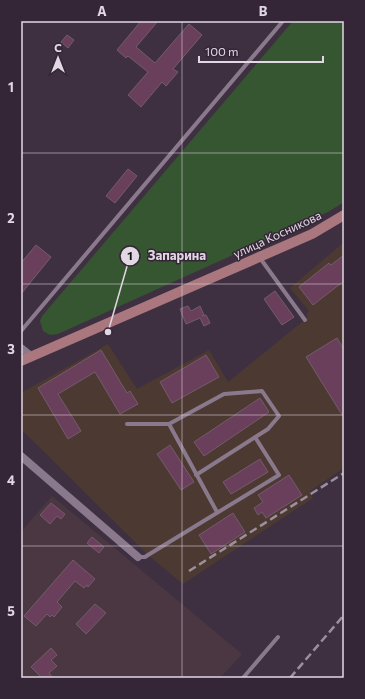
<svg xmlns="http://www.w3.org/2000/svg" width="365" height="699" viewBox="0 0 365 699" font-family="Commissioner,sans-serif">
<style>
.commercial{fill:#4c3931}
.industrial{fill:#4a3741}
.green{fill:#365531}
.building{fill:#6a3f5b;stroke:#735c6a}
.lines{fill:none;stroke-linecap:round;stroke-linejoin:round}
.lane{stroke:#8a798d;stroke-width:4}
.street{stroke:#8a798d;stroke-width:8}
.secondary{stroke:#aa777f;stroke-width:10}
.rail{stroke:#9b8f9d;stroke-width:2.5;stroke-dasharray:8 4;stroke-linecap:butt}
.grid{fill:none;stroke:#e1d8e3;stroke-width:1;stroke-opacity:0.55}
.labels{text-anchor:middle;dominant-baseline:central;stroke-width:3;stroke-linejoin:round;paint-order:stroke}
.street-label{font-size:12px;fill:#e1d8e3;stroke:#342637}
.leader{fill:none;stroke:#e1d8e3;stroke-width:1.5}
.callout-dot{fill:#e1d8e3;stroke:#342637;stroke-width:1.5}
.mark-label{font-size:12px;text-anchor:middle;font-weight:bold;fill:#111}
.callout-label{font-size:13px;text-anchor:middle;font-weight:bold;fill:#e1d8e3;stroke:#342637;stroke-width:3;stroke-linejoin:round;paint-order:stroke}
.neatline{fill:none;stroke:#e1d8e3;stroke-width:1.5}
.grid-label{font-size:13px;text-anchor:middle;font-weight:bold;fill:#e1d8e3}
</style>
<rect width="100%" height="100%" fill="#3e3041"/>
<path class="commercial" d="M344 242V468L310 491 313 498 183 584 148 555 21 429V393L108 344 137 389 209 350 228 382 308 317 306 315 309 311 290 288Z"/>
<path class="industrial" d="M52 496 242 654 220 678H21V532Z"/>
<path class="green" d="M293 21H344V202L328 212 58 334 50 335 43 331 40 321 42 316Z"/>
<path class="building" d="M141 21H158L136 47 155 63 189 24 202 35 173 69 178 72 166 86 162 82 141 107 128 95 148 72 128 56 126 58 117 50Z
M67 35 74 40 68 48 61 42Z
M128 169 137 176 115 203 106 196Z
M36 245 51 257 21 294V263Z
M344 255V281L313 305 299 287 329 263 331 265Z
M275 291 294 317 282 325 264 299Z
M188 306 191 311 200 306 204 315 202 316 206 315 210 323 204 326 200 318 186 324 180 309Z
M337 338 344 350V418L306 357Z
M101 350 127 393 130 391 138 404 120 414 95 372 58 394 81 431 68 439 38 388Z
M206 355 219 377 172 403 160 382Z
M260 398 269 412 204 456 194 442Z
M170 445 194 482 181 490 157 454Z
M260 459 268 472 231 494 223 482Z
M289 475 302 495 266 518 262 512 258 515 254 508 263 502 258 495Z
M51 503 65 514 61 519 57 516 50 524 40 515Z
M233 513 245 532 211 554 199 535Z
M92 537 104 547 99 553 87 543Z
M73 560 95 579 88 587 87 585 84 588 75 581 57 602 62 607 54 617 52 615 50 617 47 614 36 626 24 616Z
M95 604 106 613 86 634 76 624Z
M51 648 57 655 51 660 57 666 49 673 53 678H42L31 667Z"/>
<g class="lines">
<path class="lane" d="M260 258 305 320
M21 331 283 21
M127 424H169
M196 475 268 429 279 416 262 391 224 394 169 424 217 512
M138 557H145L148 555 279 475 255 437
M243 678 278 637"/>
<path class="street" d="M21 348 31 356
M21 456 138 557"/>
<path class="secondary" d="M21 361 312 234 344 215"/>
<path class="rail" d="M189 571 344 473
M290 678 344 615"/>
</g>
<path class="grid" d="M182 21V678M21 153H344M21 284H344M21 415H344M21 546H344"/>
<g class="labels">
<g class="street-label">
<text transform="translate(277 234) rotate(-25)">улица Косникова</text>
</g>
</g>
<path class="leader" d="M108 332L130 256"/>
<g class="callout-dot">
<circle cx="108" cy="332" r="4"/>
<circle cx="130" cy="256" r="10"/>
</g>
<g class="mark-label">
<text x="130" y="260">1</text>
</g>
<g class="callout-label">
<text x="177" y="260">Запарина</text>
</g>
<rect width="365" height="699" fill="none" stroke="#342637" stroke-width="44"/>
<g transform="translate(58 58)" stroke="#342637" stroke-width="3" paint-order="stroke">
<path d="M0-3L7 15L0 10L-7 15Z" fill="#e1d8e3"/>
<text y="-6" font-size="11" font-weight="bold" text-anchor="middle" fill="#e1d8e3">С</text>
</g>
<path d="M199 56v6h124v-6" fill="none" stroke="#e1d8e3" stroke-width="2"/>
<text x="205" y="56" font-size="12" fill="#e1d8e3" stroke="#342637" stroke-width="3" paint-order="stroke">100 m</text>
<rect x="22" y="22" width="321" height="655" class="neatline"/>
<g class="grid-label">
<text x="102" y="16">A</text>
<text x="263" y="16">B</text>
<text x="11" y="92">1</text>
<text x="11" y="223">2</text>
<text x="11" y="354">3</text>
<text x="11" y="485">4</text>
<text x="11" y="616">5</text>
</g>
</svg>
